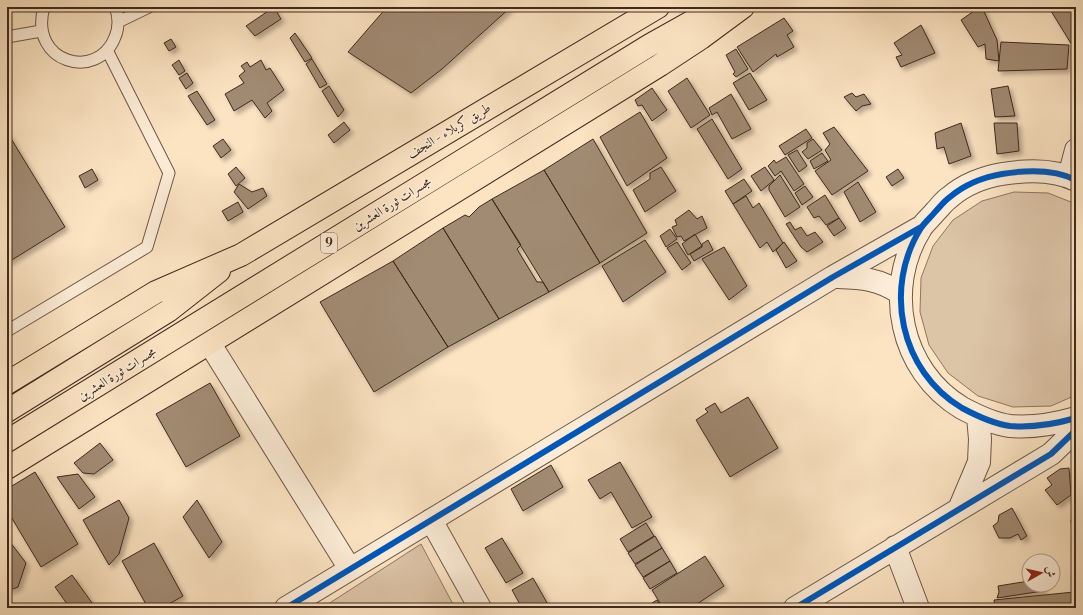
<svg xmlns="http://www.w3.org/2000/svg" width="1083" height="615" viewBox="0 0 1083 615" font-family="'Libre Bodoni',Amiri,serif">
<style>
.green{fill:#dcc4a7;stroke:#8d7762}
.building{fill:#a18b73;stroke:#3e2a1d;filter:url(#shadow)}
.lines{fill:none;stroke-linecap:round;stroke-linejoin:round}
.lane-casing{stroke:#6e5846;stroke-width:13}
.street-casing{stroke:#6e5846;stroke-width:24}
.highway-casing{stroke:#3e2a1d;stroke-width:24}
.lane{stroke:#fdedd8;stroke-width:11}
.street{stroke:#fdedd8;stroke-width:22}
.highway{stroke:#fce4c3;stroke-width:22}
.cycleway-casing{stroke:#fdedd8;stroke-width:8}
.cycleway{stroke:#0057b8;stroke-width:6}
.labels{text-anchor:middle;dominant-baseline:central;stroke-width:3;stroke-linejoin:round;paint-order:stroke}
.shield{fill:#fdedd8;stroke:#776455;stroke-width:1}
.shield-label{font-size:12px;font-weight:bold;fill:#3e2a1d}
.street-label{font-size:13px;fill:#3e2a1d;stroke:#fdedd8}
</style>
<defs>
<filter id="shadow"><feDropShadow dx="3.5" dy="3.5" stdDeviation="2" flood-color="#0004"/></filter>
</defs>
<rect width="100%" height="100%" fill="#fce4c3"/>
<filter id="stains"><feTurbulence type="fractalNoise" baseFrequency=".005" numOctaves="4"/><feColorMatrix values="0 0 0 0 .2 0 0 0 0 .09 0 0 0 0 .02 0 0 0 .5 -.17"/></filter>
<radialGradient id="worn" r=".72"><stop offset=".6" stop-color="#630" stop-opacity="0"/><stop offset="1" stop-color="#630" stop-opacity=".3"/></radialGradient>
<path class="green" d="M1014 192 1048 193 1076 204V395L1051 406 1013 407 978 396 948 373 929 345 920 312 921 278 933 246 953 220 982 201Z
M421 544 455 608H321H322Z"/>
<path class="building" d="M274 7 281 19 255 36 246 26Z
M387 7H511L442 69 411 93 348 52Z
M980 7H982L997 40 999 61 986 59 985 44 978 47 961 20Z
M1055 7H1068L1076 19 1075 50 1051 11Z
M784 18 793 31 787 35 794 47 777 57 776 54 753 72 737 47Z
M921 25 935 53 901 67 896 57 902 55 894 43Z
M295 33 312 58 305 62 290 38Z
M171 39 176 47 169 51 164 43Z
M1001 42 1069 45 1067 69 998 71Z
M736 49 748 69 736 77 733 74 735 72 726 55Z
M312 59 327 84 320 88 306 64Z
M179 60 185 71 179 75 172 65Z
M261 60 266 70 270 68 284 90 267 103 272 111 265 118 252 100 234 111 225 94 244 83 239 76 245 71 241 66 247 62 250 67Z
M187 73 193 83 186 89 179 78Z
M750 73 767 100 749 110 733 83Z
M687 78 710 115 691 128 668 91Z
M329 86 344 110 338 117 322 91Z
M1008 86 1015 116 995 117 991 89Z
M652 88 667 110 652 121 642 105 638 106 635 100Z
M197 91 215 120 207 125 188 96Z
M852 93 856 97 864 94 871 104 862 106 856 111 844 97Z
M731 94 751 129 732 139 717 112 712 115 709 108Z
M640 112 667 158 627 186 600 137Z
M712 119 742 169 728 179 697 129Z
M344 122 350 130 334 143 328 135Z
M961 123 971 156 949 164 944 147 937 149 935 133Z
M994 123H1017L1019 151 997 154Z
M834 127 868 171 832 195 815 171 831 160 825 150 830 144 823 133Z
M806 129 812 138 785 155 779 146Z
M7 132 65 227 7 263Z
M223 139 231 150 221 158 213 146Z
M593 139 647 233 600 263 544 170Z
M813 139 822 150 808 159 802 152 807 148V143Z
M797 150 807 166 799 172 788 155Z
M822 153 828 161 814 169 810 161Z
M786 157 804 184 794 191 781 171 775 176 768 166 774 160 776 163Z
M236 167 245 178 236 186 228 174Z
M661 167 676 191 645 212 633 190 650 179V173Z
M765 167 774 180 761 191 751 176Z
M92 169 98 180 85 188 79 176Z
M898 169 904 178 892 186 886 177Z
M544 170 600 263 549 292 492 199Z
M780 175 800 207 785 217 769 190V186Z
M744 179 752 191 733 204 725 191Z
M858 182 876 212 860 222 844 192Z
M239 184 252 192 263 188 267 196 248 209 234 192Z
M805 186 813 197 802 205 795 193Z
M825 195 839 218 826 225 819 216 814 218 807 207Z
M746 196 753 208 759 203 783 243 773 252 767 242 760 248 733 204Z
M492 199 521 245 517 249 537 282H543L549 292 499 319 443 228 465 215 469 217 479 207Z
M238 202 243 212 228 221 222 211Z
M689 210 697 219 702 216 707 228 684 241 681 236 677 237 672 227 677 225 675 220Z
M839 218 846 228 834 236 827 226Z
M790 222 795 230 801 227 807 236 815 232 823 242 807 252 801 247 786 224Z
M443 228 499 319 448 347 393 261Z
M670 229 677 239 666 247 660 236Z
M695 234 702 246 688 255 682 244Z
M645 240 666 272 623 302 602 266Z
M708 240 713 250 694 261 690 254 702 247V244Z
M677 242 691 263 682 270 667 248Z
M784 242 797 261 786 268 776 250Z
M724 247 747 286 729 300 702 259Z
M393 261 448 347 374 392 320 302Z
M210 383 240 436 186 467 156 414Z
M748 397 778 448 730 477 696 420 708 412 705 409 715 403 721 413Z
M100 443 113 460 94 474 83 473 74 463Z
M620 462 652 517 632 528 611 492 600 499 588 480Z
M551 465 563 487 523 511 511 489Z
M1069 468 1071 495 1057 505 1045 490 1052 485 1047 478 1060 469Z
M35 472 78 544 41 567 7 510V489Z
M78 474 95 497 79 509 57 477Z
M119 500 129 518 119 554 109 565 83 520Z
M197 500 222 542 209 558 183 517Z
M1012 508 1027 536 1021 540 1018 534 1010 538H999L993 526 998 522 999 515Z
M1071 520H1076V553H1075Z
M646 523 654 536 628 552 620 539Z
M655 536 662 548 635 564 628 553Z
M502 538 523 573 506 583 485 548Z
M10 542 26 563 18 587 7 591V544Z
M154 543 183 596 162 608H148L122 561Z
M662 548 670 561 643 577 635 565Z
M705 556 724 586 691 608H663L652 590Z
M670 561 677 573 650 589 643 578Z
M72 575 95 607 94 608H70L55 587Z
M533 578 550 608H522L512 590Z
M1029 581V585H1042L1043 591 997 598 999 592 998 586Z
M1074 592 1076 608H995L994 600Z
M657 600 662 608H644Z
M53 603 56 608H44Z"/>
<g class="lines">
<defs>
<path id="lane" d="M44 7C28 63 98 82 115 37 119 28 119 16 115 7
M118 22 149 7
M7 37 41 31
M7 331 147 247 169 173 107 50"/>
<path id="street" d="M1069 177 1076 150
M1076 180C1054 169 1026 170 1002 174 984 177 964 185 950 197 944 201 940 207 935 212 931 217 925 222 921 228 883 288 900 371 962 408 977 416 994 424 1010 426 1033 428 1055 424 1076 418
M835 277C861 278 877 278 900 293
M210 344 350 569
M960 507 979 462 980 439 978 417
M431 520 480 608
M895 547 918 608
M286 608 833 277 921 227
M795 608 1051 454 1076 430"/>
<path id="highway" d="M7 383 156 292 241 255 658 7
M7 411 168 311 219 271
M7 441 650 45 718 7
M7 468 660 65 701 38 743 7"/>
</defs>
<use href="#lane" class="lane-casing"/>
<use href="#street" class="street-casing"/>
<use href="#highway" class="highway-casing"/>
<use href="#lane" class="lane"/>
<use href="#street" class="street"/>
<use href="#highway" class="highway"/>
<defs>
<path id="cycleway" d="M1076 180C1054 169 1026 170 1002 174 984 177 964 185 950 197 944 201 940 207 935 212 931 217 925 222 921 228 883 288 900 371 962 408 977 416 994 424 1010 426 1033 428 1055 424 1076 418
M286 608 833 277 921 227
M795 608 1051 454 1076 430"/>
</defs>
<use href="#cycleway" class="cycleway-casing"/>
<use href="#cycleway" class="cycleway"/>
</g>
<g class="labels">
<rect class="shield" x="321" y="233" width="16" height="20" rx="3"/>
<g class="shield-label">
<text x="329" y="243">9</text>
</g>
<g class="street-label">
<text transform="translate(449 131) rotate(-31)">طريق کربلاء - النجف</text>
<text transform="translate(392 204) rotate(-32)">مجسرات ثورة العشرين</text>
<text transform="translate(117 374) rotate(-32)">مجسرات ثورة العشرين</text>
</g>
</g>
<rect width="1083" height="615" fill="none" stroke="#fce4c3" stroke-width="24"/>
<rect x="8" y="8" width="1067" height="599" fill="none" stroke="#3e2a1d" stroke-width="2"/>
<rect x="12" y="12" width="1059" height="591" fill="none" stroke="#3e2a1d"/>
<g transform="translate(1041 573) rotate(82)"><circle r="19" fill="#fdedd8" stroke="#b19f8d"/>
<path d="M0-3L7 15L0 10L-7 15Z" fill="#8f2418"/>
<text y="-6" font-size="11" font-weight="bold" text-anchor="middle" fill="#3e2a1d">ش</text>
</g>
<rect width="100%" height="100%" filter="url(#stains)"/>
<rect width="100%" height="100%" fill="url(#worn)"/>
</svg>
